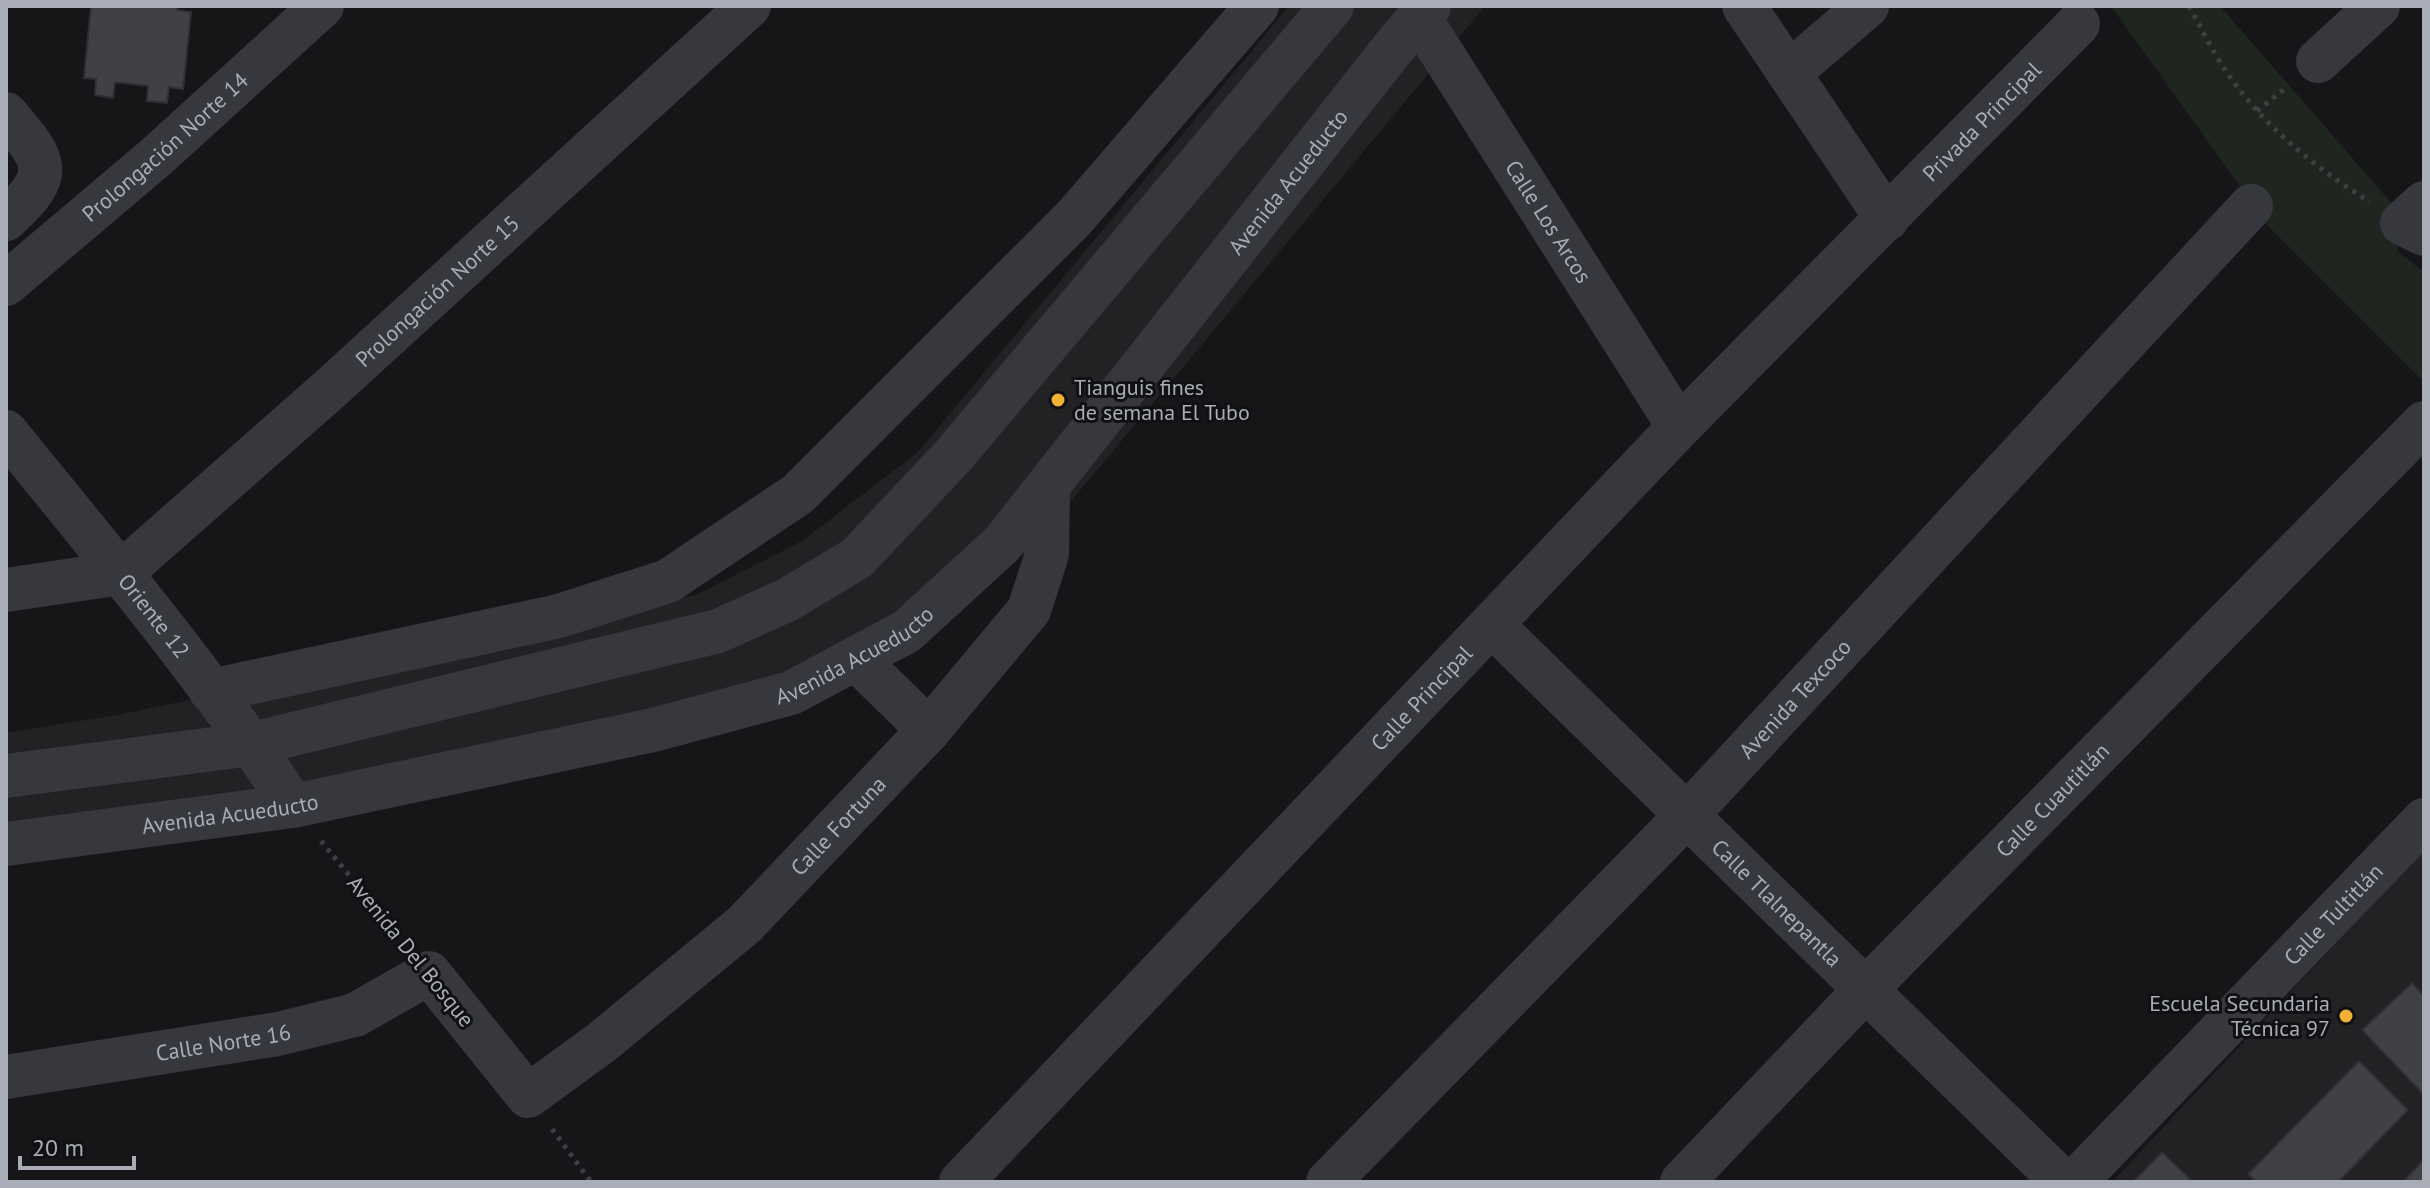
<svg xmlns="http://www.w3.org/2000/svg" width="2430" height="1188" viewBox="0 0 2430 1188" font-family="'PT Sans',sans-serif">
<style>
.built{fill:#222225}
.green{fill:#1e261f}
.building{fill:#404145;stroke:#303034;stroke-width:2}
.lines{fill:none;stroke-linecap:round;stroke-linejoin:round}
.path{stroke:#3d3f44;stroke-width:5;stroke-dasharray:4 6;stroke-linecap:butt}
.minor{stroke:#37383d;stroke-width:44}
.poi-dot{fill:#f2b134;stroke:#111113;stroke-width:3}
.labels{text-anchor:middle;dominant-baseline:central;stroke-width:6;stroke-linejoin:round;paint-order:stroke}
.street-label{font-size:22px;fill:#a8adb8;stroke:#111113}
.poi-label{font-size:22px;fill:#a8adb8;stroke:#111113;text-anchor:start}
</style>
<rect width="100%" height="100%" fill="#161618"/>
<path class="built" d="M1289 6H1485L1042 536 912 655 777 707 6 861V733L117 715 696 595 802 541 918 452Z
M2424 850V1182H2112Z"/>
<path class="green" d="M2111 6H2220L2394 206 2398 252 2424 272V382L2269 227Z"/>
<path class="building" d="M91 6H178L177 10 191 12 183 89 169 87 167 103 147 101 148 86 115 82 113 98 95 95 96 79 84 78Z
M2412 983 2424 996V1095L2362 1030Z
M2359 1061 2408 1110 2338 1182H2257L2248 1174Z
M2162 1152 2193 1182H2133Z
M2424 1159V1182H2403Z"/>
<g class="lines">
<path class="path" d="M2189 6C2200 26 2210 46 2222 65 2258 122 2314 167 2370 202
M2257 111 2287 87
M321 841 404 942
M552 1129 591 1182"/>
<g class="minor">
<path d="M1744 6 1887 219"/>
<path id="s1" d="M1419 17 1679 427"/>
<path d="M2318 61 2378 6"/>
<path d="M1790 72 1867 6"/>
<path d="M6 114C46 161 57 173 6 219"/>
<path d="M2424 203 2402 223 2424 234"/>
<path id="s2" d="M6 284 156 157 322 6"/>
<path id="s3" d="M6 432C105 554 207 675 293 806"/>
<path id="s4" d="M6 590 121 573 331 388 749 6"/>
<path id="s5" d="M1492 625 2063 1182"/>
<path d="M857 660 929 730"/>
<path d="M211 691 559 616 668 581 798 494 1075 217 1257 6"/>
<path d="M6 776 252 744 718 631 787 600 857 558 953 456 1332 6"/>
<path id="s6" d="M6 844 293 806 653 730 791 693 907 631 1002 544 1394 47 1429 6"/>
<path id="s7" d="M6 1077 278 1034 355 1015 429 973 528 1096 602 1042 745 924 929 730 1029 610 1047 554 1048 488"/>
<path id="s8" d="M961 1182 1679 427 2078 24"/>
<path id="s9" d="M1328 1182 1687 815 2251 206"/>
<path id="s10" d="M1682 1182 1866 989 2424 423"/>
<path id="s11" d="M2075 1182 2424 820"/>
</g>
</g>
<g class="poi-dot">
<circle cx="1058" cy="400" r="8"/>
<circle cx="2346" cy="1016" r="8"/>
</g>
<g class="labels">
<g class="street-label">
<text stroke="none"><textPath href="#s8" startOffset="1472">Privada Principal</textPath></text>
<text stroke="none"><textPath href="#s2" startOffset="210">Prolongación Norte 14</textPath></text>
<text stroke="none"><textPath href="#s6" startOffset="1522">Avenida Acueducto</textPath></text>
<text stroke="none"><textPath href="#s1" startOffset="242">Calle Los Arcos</textPath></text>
<text stroke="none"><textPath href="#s4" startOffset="540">Prolongación Norte 15</textPath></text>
<text stroke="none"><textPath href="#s3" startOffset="236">Oriente 12</textPath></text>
<text stroke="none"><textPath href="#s6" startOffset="874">Avenida Acueducto</textPath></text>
<text stroke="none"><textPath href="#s8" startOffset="668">Calle Principal</textPath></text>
<text stroke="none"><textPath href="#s9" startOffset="672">Avenida Texcoco</textPath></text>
<text stroke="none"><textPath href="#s10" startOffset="532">Calle Cuautitlán</textPath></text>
<text stroke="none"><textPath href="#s6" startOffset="226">Avenida Acueducto</textPath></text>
<text stroke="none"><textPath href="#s7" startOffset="1010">Calle Fortuna</textPath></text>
<text stroke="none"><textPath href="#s5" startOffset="398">Calle Tlalnepantla</textPath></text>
<text stroke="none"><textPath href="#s11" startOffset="372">Calle Tultitlán</textPath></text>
<text transform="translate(411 951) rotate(51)">Avenida Del Bosque</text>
<text stroke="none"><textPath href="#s7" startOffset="220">Calle Norte 16</textPath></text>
</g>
<g class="poi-label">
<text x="1074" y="387">Tianguis fines<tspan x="1074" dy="25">de semana El Tubo</tspan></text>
<text x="2330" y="1003" text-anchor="end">Escuela Secundaria<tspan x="2330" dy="25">Técnica 97</tspan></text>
</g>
</g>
<rect width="2430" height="1188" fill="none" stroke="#a8adb8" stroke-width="16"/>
<path d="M20 1156v12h114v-12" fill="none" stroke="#a8adb8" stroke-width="4"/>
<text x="32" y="1156" font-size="24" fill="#a8adb8" stroke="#111113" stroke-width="6" paint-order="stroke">20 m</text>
</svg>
